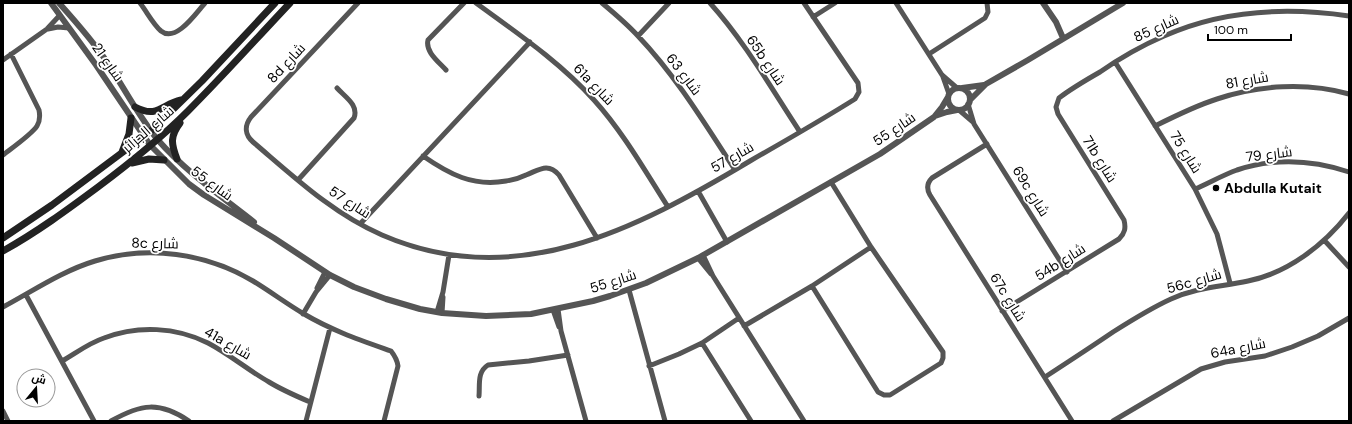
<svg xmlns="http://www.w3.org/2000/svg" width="1352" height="424" viewBox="0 0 1352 424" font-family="'DM Sans',Cairo,sans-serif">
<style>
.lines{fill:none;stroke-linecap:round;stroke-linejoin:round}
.minor{stroke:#555;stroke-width:5}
.tertiary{stroke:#555;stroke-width:6}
.secondary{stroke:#222;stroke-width:7}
.poi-dot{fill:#000;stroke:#fff;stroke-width:1.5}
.labels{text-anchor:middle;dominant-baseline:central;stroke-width:3.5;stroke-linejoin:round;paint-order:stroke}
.street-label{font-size:14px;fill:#000;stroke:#fff}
.poi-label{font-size:14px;font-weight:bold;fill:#000;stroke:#fff;text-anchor:start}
</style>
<rect width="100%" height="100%" fill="#fff"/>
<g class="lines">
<path class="minor" d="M140 3C147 12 153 24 161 31 176 43 196 13 205 3
M358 3 251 117C244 126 245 135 253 142 293 176 333 214 382 235 515 293 636 229 750 161 785 141 820 121 855 99L859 92 858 83 804 3
M476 3C517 33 560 62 594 100 623 132 645 171 668 207
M602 3C614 13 627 24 638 36 676 76 705 124 735 170
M710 3C745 42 771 88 800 132
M896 3 942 75 957 88
M813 17 835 3
M48 29 58 27 69 28
M638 36 669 3
M929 54 985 18 988 12 987 3
M3 60 47 29 60 15
M1115 62 1195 189 1217 234 1221 249 1230 283
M446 70C439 62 425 52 428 40L464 3
M943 77 949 94
M968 104 974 124 1067 272
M959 110 973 122
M1155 126C1175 116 1195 106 1217 99 1258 85 1307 82 1349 94
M987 144 932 178C927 183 926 188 930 195L1072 421
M3 155C12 148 32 134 37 126 40 121 40 115 39 110L11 54
M423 156C449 174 473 187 506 181 513 180 520 178 526 175 539 170 548 162 559 175L597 238
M298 180 354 118C359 105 345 97 337 88
M1195 189C1209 183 1223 175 1237 170 1274 158 1313 160 1349 172
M698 191 727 242
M360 224 530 42
M1324 240 1349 267
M703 255 713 276 804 421
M698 258 711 274
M812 286 878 392 884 395H890L941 363 943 358V352L871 247 831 182
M317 288 325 272
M629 290 665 421
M26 295 94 421
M3 307C33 291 62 271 95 261 148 245 206 253 253 281 271 292 287 304 304 314 333 331 360 340 391 351 395 356 397 359 398 366L384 421
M558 309 561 331 586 421
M553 310 559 327
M1002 311 1119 239C1125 233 1126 228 1124 220L1058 114 1056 107 1059 98C1072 88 1086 80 1100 72 1120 58 1141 46 1164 36 1222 10 1287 7 1349 16
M437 312 443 292 449 255
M442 313 443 297
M303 314 316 292 330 275
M744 326 812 286 871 247
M702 343 751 421
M62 361C76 353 89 343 104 338 138 325 176 327 208 343 229 354 248 370 269 382 282 390 296 396 310 402
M649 366 679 354 702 343 739 318
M1045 377C1068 362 1091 347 1113 332 1132 320 1151 308 1171 299 1197 287 1221 287 1248 281 1288 273 1324 245 1349 213
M479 396C480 384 477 372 488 365L529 361 568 355
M3 411 8 421
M111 421C141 404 159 401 189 421
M306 421 330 328
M1113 421 1201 369 1225 362 1265 356 1292 347 1318 336 1349 318"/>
<path class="tertiary" d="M51 3 96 65 150 145 189 184 204 195 274 238 330 275 354 287 386 299 420 309 442 313 486 316 531 314 593 301 610 296 646 283 698 258 880 154 934 117 942 107 948 97
M59 3C76 22 93 41 107 62 124 88 138 115 157 139 185 171 221 196 254 222
M1043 3 1056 22 1063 38
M962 88 984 85
M948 99a11 11 0 1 1 22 0a11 11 0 1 1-22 0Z
M970 100 986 84 1028 60 1123 3
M935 116 947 112 957 110"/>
<path class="secondary" d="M135 107C158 119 162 104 181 100
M122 152 129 134 131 118
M177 159C171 144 170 136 180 123
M132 163 149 159 164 160
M3 238 52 205 151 131 202 81 275 3
M3 251C37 232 67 210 98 187 130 163 160 139 188 111 223 76 256 39 290 3"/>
</g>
<circle class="poi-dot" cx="1216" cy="188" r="4"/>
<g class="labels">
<g class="street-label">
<text transform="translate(1156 28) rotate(-24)">شارع 85</text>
<text transform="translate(766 60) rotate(56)">65b شارع</text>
<text transform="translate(108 62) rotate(55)">شارع 21</text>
<text transform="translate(286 63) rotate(-47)">8d شارع</text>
<text transform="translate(684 74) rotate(53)">شارع 63</text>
<text transform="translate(1247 80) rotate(-10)">شارع 81</text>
<text transform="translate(594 84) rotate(46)">61a شارع</text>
<text transform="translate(148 129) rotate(-41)">شارع الجزائر</text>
<text transform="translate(894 129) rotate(-34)">شارع 55</text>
<text transform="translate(1186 152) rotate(58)">شارع 75</text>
<text transform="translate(1269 154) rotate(-7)">شارع 79</text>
<text transform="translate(732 157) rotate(-30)">شارع 57</text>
<text transform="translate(1100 159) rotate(58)">71b شارع</text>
<text transform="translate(212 183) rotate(36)">شارع 55</text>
<text transform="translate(1031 191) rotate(58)">69c شارع</text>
<text transform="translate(350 202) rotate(33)">شارع 57</text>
<text transform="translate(155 243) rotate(1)">8c شارع</text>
<text transform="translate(1060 262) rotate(-32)">54b شارع</text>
<text transform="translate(613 281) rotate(-18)">شارع 55</text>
<text transform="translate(1194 281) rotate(-16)">56c شارع</text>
<text transform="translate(1008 297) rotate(58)">67c شارع</text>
<text transform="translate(228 343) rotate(30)">41a شارع</text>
<text transform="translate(1238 348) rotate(-11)">64a شارع</text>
</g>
<g class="poi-label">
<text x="1224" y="188">Abdulla Kutait</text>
</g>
</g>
<rect width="1352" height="424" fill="none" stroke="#000000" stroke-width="8"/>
<g transform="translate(36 388) rotate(18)"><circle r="19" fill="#ffffff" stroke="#999999"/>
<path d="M0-3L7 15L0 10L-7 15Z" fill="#000000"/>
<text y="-6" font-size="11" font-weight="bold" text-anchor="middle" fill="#000000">ش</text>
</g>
<path d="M1208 34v6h83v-6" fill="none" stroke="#000000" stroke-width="2"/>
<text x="1214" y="34" font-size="12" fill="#000000" stroke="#ffffff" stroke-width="3" paint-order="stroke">100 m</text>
</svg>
